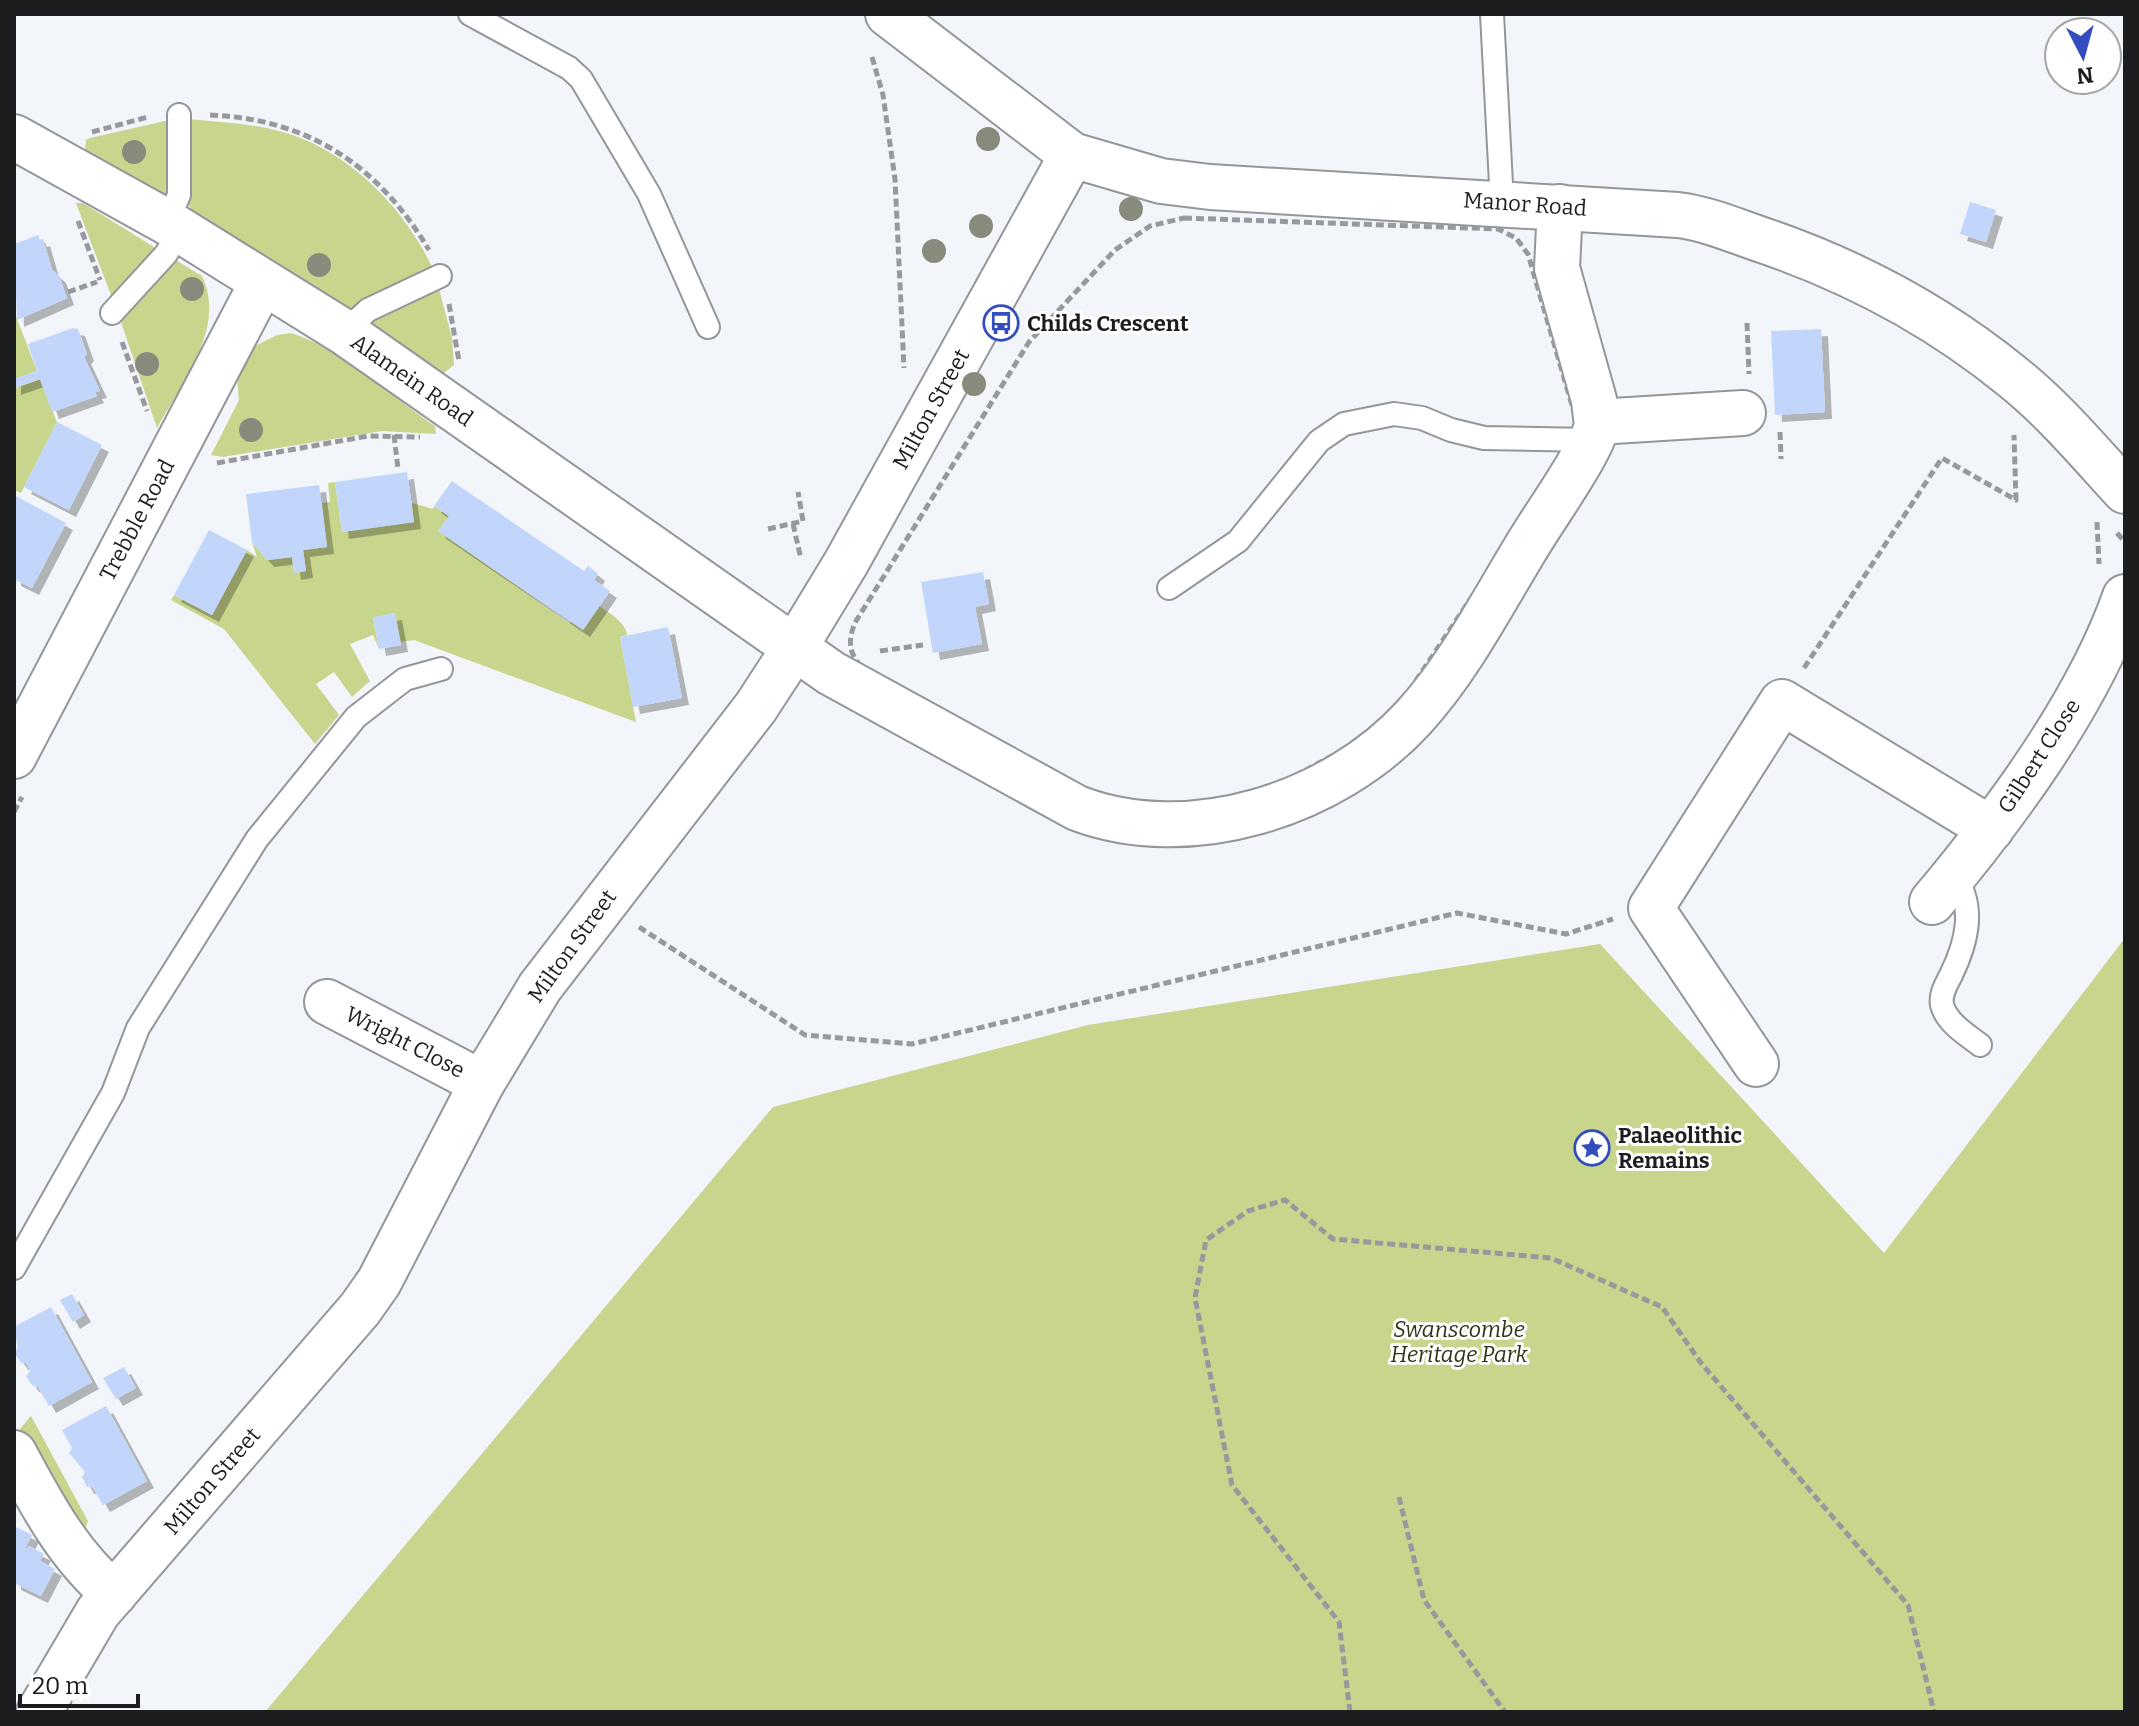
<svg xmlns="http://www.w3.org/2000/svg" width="2139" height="1726" font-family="Bitter,serif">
<defs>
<filter id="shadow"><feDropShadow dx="7" dy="7" stdDeviation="0" flood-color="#0004"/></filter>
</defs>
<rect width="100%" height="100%" fill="#f2f5fa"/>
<!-- green -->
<g fill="#c8d58d">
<path d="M187,119C217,122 249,123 279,131C348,149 405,208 434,271L353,311L342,306L195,214L187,203Z"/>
<polygon points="169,120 172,197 163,197 85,150 86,140 90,138"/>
<polygon points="76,203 83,203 154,247 155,252 114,303"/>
<path d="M174,259L202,276C227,327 181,385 157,428L121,322L122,316Z"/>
<polygon points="438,285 452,338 454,365 441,375 368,323 372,315"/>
<polygon points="14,311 37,371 14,379"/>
<path d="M291,333C336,346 395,399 435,426L436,434L382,431L223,457L211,455L239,400L237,379L251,348L277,335Z"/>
<polygon points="40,379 57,422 21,493 16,491 14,495 14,388"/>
<path d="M335,482L342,532L413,522L412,503L433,509L434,506L449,516L439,531L569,623L599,606C610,613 626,623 627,635L620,637L636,722L414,640L400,642L394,613L373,618L379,649L373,635L350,644L370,681L352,697L334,672L316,684L339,715L315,744L224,629L171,600L174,595L212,615L247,550L257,557L252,542L267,560L292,557L294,572L306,571L303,550L327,546L322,503L330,502L328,483Z"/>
<polygon points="2125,938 2125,1712 265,1712 773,1107 1088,1025 1600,944 1884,1253"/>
<polygon points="31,1416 88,1521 86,1527 80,1528 21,1442 20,1429"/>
</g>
<!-- building -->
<g fill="#c2d6fc" filter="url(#shadow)">
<polygon points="1970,202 1996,210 1986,242 1960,234"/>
<polygon points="38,235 40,240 43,239 52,270 59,276 67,298 17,320 14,244"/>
<polygon points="73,328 78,329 87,354 84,357 100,391 95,392 97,396 52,412 40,379 14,388 14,379 37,371 28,344"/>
<polygon points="1821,329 1825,412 1775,415 1771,331"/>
<polygon points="57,422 102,445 69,510 24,487"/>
<polygon points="407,472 414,522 342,532 335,482"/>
<polygon points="452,481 584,571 588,566 598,574 594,580 610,591 583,630 438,531 449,516 434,506"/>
<polygon points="319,485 327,547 303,550 306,571 294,573 292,557 267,560 252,542 246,494"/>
<polygon points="14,495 66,523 32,588 14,579"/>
<polygon points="209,530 247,550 212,615 174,595"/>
<polygon points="983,572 989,604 975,607 982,644 933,653 921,582"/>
<polygon points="395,613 401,645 379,649 373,617"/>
<polygon points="668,627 682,698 633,707 620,637"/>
<polygon points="72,1294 84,1315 73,1322 60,1300"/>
<polygon points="51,1307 92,1382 49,1406 38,1387 32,1385 26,1376 30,1371 26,1363 21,1363 14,1352 18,1348 14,1327"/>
<polygon points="124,1367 136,1388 116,1399 103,1378"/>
<polygon points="106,1406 147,1481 103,1505 92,1486 87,1487 82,1477 85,1472 69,1453 72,1448 62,1430"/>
<polygon points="14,1526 32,1535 23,1553 29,1546 44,1554 40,1561 55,1569 41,1596 14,1583"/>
</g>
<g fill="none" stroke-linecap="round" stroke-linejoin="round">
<defs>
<g id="lane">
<polyline points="470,14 569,68 581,79 649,194 708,327"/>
<polyline points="1492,14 1502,203"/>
<polyline points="167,222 179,195 179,115"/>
<polyline points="112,313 166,254 180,231"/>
<polyline points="344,332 368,310 440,276"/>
<polyline points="1169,588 1238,541 1319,441 1344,424 1394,414 1422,418 1451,430 1484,438 1591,440"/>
<path d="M1954,875C1976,907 1967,942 1951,975C1946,985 1940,994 1942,1005C1947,1023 1966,1034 1980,1045"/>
<polyline points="14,1268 113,1093 138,1028 257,839 356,717 405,679 441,669"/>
</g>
<g id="street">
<path d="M888,14L1072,155L1161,181L1210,187L1678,215C1710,219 1740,233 1771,243C1859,274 1942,319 2014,378C2055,411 2090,453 2125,491"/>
<path d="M14,137L167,222L344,332L831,673L1077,808C1189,851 1334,805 1414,717C1458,669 1490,607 1524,551C1543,518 1587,459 1597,426L1594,400L1557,268L1560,207"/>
<polyline points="1597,422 1743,413"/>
<polyline points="14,756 262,283"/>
<path d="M1932,902C2005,815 2087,705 2125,597"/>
<polyline points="327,1002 482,1083"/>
<polyline points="1756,1064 1651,908 1782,702 1991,829"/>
<path d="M14,1453C42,1505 68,1555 114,1594"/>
<polyline points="39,1712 98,1612 360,1309 379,1282 482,1083 540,987 756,707 795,647 846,563 1072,155"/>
</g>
</defs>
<!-- lane casing -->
<use href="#lane" stroke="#93969a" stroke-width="26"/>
<!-- street casing -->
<use href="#street" stroke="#93969a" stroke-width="48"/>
<!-- path -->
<g stroke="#979a9d" stroke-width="5" stroke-dasharray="8 4" stroke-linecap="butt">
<polyline points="872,57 883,95 895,179 904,368"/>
<path d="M210,115C309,119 379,166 429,250"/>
<polyline points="92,132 148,117"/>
<path d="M1184,218L1498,229L1516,238L1528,254L1578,426L1511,538L1405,697L1369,732L1345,749L1276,786L1227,800L1185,805L1115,802L1024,760L866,670C848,657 847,639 856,621L1029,342L1115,250L1150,226Z"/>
<polyline points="78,221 100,280"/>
<polyline points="68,292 97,282"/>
<polyline points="449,304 459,361"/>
<polyline points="1747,323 1749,374"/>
<polyline points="122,342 147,411"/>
<polyline points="1780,432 1781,459"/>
<polyline points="394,435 398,469"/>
<polyline points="217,463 368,436 420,437"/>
<polyline points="2097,522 2099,564"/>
<polyline points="793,524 801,559"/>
<polyline points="768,529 803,521 798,492"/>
<polyline points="2117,533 2125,542"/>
<polyline points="880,651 923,645"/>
<polyline points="1804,668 1942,458 2016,500 2014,435"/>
<polyline points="14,812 22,797"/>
<polyline points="639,927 805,1035 912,1044 1457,913 1566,934 1613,919"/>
<polyline points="1399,1497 1424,1600 1505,1712"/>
<polyline points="1350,1712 1339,1622 1232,1485 1195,1298 1206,1240 1248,1211 1285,1200 1333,1239 1551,1258 1662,1307 1701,1363 1908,1605 1934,1712"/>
</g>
<!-- lane -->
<use href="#lane" stroke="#fff" stroke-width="22"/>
<!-- street -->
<use href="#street" stroke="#fff" stroke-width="44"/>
</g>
<!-- trees -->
<g fill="#878b7c">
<circle cx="988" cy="139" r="12"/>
<circle cx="134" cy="152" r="12"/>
<circle cx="1131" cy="209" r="12"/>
<circle cx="981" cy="226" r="12"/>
<circle cx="934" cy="251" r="12"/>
<circle cx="319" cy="265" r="12"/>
<circle cx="192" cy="289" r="12"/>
<circle cx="147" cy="364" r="12"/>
<circle cx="974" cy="384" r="12"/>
<circle cx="251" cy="430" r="12"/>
</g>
<!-- icons -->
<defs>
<symbol id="bus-ring" viewBox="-11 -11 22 22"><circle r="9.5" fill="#fff" stroke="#334dbe" stroke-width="1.5"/><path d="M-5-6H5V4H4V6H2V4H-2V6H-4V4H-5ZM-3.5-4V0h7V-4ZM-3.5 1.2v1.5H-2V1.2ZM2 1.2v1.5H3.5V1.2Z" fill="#334dbe"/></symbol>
<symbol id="sight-ring" viewBox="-11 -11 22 22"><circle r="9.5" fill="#fff" stroke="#334dbe" stroke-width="1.5"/><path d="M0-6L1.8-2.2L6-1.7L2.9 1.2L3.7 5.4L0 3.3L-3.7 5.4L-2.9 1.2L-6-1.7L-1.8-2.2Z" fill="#334dbe"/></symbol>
</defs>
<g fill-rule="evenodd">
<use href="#bus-ring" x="981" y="303" width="40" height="40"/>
<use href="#sight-ring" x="1572" y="1128" width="40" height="40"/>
</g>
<g text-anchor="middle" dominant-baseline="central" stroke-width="6" stroke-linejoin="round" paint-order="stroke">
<!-- street labels -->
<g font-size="22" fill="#1c1d1f" stroke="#fff">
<text transform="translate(1525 204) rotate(4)">Manor Road</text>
<text transform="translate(412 380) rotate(35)">Alamein Road</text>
<text transform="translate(931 409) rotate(-61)">Milton Street</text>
<text transform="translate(137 520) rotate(-62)">Trebble Road</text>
<text transform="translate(2039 756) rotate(-57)">Gilbert Close</text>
<text transform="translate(572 946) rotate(-54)">Milton Street</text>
<text transform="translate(405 1042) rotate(27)">Wright Close</text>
<text transform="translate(212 1481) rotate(-49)">Milton Street</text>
</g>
<!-- poi labels -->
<g font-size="22" font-weight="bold" fill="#1c1d1f" stroke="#fff" text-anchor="start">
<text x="1027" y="323">Childs Crescent</text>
<text x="1618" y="1135">Palaeolithic<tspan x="1618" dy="25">Remains</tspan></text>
</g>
<!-- park labels -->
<g font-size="22" font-style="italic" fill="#2f3414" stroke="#fff">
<text x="1459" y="1329">Swanscombe<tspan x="1459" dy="25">Heritage Park</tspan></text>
</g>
</g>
<!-- border -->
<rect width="2139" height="1726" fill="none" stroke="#1c1d1f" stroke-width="32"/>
<!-- north arrow -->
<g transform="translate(2083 56) rotate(174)"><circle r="38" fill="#ffffff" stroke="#a4a5a5" stroke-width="2"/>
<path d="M0-6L14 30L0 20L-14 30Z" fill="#334dbe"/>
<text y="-12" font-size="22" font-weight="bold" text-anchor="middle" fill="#1c1d1f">N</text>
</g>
<!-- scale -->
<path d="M20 1694v12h118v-12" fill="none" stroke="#1c1d1f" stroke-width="4"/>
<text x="32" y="1694" font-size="24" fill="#1c1d1f" stroke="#ffffff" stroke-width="6" paint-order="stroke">20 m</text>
</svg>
